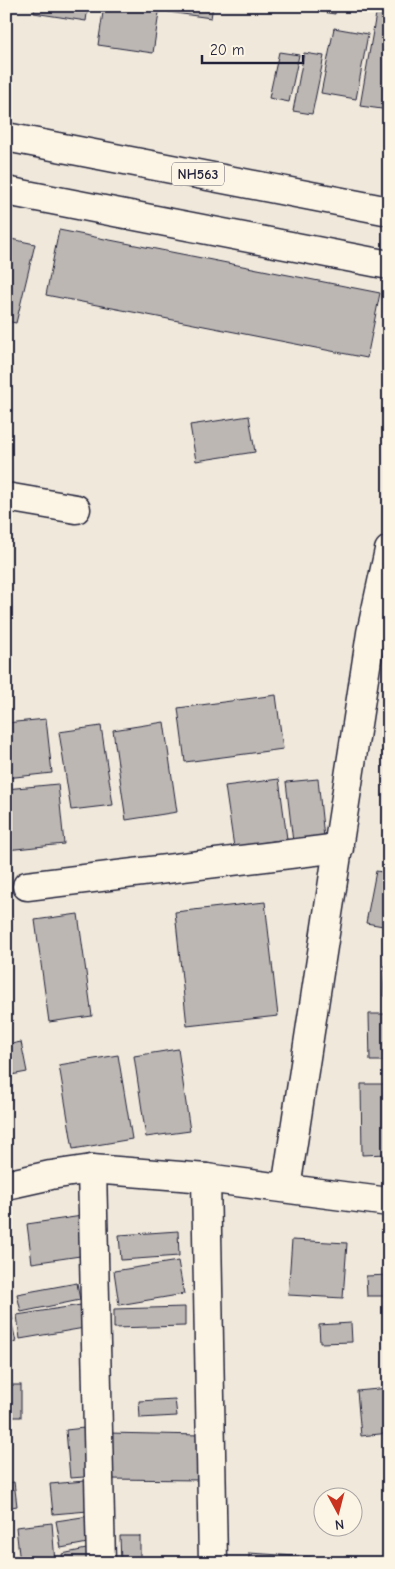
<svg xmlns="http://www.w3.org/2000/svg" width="395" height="1569" font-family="'Comic Neue',sans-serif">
<rect width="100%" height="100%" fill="#efe8db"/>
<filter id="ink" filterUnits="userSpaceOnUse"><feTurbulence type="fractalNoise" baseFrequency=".02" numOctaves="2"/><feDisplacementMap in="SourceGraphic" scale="10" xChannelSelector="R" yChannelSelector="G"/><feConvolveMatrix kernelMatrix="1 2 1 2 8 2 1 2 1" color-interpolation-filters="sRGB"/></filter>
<g filter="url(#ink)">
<!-- building -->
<g fill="#bcb7b3" stroke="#22223b">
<polygon points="35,6 88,6 86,21 34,13"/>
<polygon points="104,6 160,6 153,53 98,45"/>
<polygon points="169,6 213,6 211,18 168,12"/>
<polygon points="285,6 336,6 335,14"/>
<polygon points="376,14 389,16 389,110 360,106"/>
<polygon points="334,28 368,34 356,99 321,93"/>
<polygon points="279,52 299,55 289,102 269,98"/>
<polygon points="304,53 324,56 312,114 293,111"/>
<polygon points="59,230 380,293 367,358 46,295"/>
<polygon points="6,238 35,244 16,323 6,321"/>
<polygon points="249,416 255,452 196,461 190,425"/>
<polygon points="389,691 389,727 383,726"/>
<polygon points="276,695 283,749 185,762 178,708"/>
<polygon points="46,719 52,773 6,778 6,723"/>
<polygon points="164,722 177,812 126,820 113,730"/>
<polygon points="101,726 113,805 71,810 59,732"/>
<polygon points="279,779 287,839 234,847 225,786"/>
<polygon points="318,779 324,838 293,842 286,782"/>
<polygon points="58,784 64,844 6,850 6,789"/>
<polygon points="376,871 389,873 389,927 366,923"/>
<polygon points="265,902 278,1016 187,1026 175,912"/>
<polygon points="78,914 92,1016 49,1022 35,920"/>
<polygon points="386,938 389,938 389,996 383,996"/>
<polygon points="369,1014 389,1014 389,1061 370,1061"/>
<polygon points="21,1042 27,1072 6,1076 6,1045"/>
<polygon points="178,1049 190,1131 146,1137 134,1056"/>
<polygon points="118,1055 132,1139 73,1149 59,1065"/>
<polygon points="361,1084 389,1084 389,1154 362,1155"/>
<polygon points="82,1216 87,1255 32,1263 27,1224"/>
<polygon points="178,1231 179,1256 121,1260 119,1235"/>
<polygon points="292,1240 347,1243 343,1298 288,1295"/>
<polygon points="178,1261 184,1294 119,1305 114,1271"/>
<polygon points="389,1275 389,1296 367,1296 366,1276"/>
<polygon points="77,1283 80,1300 21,1312 17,1294"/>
<polygon points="6,1290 13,1320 6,1322"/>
<polygon points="87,1304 90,1327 20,1339 17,1315"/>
<polygon points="185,1307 185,1326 114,1328 114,1309"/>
<polygon points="351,1323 352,1342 320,1343 319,1325"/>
<polygon points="12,1324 16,1342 6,1344 6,1325"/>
<rect x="6" y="1385" width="15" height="32"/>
<polygon points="389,1388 389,1433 361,1436 357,1391"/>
<polygon points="175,1399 177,1416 140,1418 139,1401"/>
<polygon points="93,1427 98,1476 70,1478 66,1430"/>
<polygon points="108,1433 201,1435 201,1480 107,1479"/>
<polygon points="85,1481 88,1511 53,1514 50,1484"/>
<polygon points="14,1482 17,1506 6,1508 6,1483"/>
<polygon points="89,1516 93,1542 61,1548 56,1521"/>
<polygon points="52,1523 55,1563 20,1563 16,1527"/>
<polygon points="120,1536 140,1536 140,1563 121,1563"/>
<polygon points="91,1548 94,1563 63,1563 62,1554"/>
<polygon points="249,1553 311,1557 311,1563 249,1563"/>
<polygon points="344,1556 389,1562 389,1563 343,1563"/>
</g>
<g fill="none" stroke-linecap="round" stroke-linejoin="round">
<defs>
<g id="minor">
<polyline points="6,497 76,509"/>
<polyline points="27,886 339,848"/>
<polyline points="92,1169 101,1563"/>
<polyline points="6,1185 51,1175 92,1169 206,1178"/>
<polyline points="286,1188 371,633 389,550"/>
<polyline points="213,1563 206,1178 389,1202"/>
</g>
<g id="trunk">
<polyline points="6,137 389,211"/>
<polyline points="6,191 389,265"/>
</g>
</defs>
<!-- minor casing -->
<use href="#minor" stroke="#22223b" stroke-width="31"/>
<!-- trunk casing -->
<use href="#trunk" stroke="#22223b" stroke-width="31"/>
<!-- minor -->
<use href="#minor" stroke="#fcf5e5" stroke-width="28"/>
<!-- trunk -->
<use href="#trunk" stroke="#fcf5e5" stroke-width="28"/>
</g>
</g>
<g text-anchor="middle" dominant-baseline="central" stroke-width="4" stroke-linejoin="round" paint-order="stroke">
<!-- shield labels -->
<rect fill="#fcf5e5" stroke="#63616e" stroke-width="1" x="172" y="162.5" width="52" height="23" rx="4"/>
<g font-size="14" font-weight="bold" fill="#22223b">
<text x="198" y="174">NH563</text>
</g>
</g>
<!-- margin -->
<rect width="395" height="1569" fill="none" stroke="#fcf5e5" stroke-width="25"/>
<rect x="12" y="12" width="370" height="1544" fill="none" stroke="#22223b" stroke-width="2" filter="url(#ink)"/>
<!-- north arrow -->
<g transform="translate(338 1512) rotate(173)"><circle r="24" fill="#fcf5e5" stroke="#a5a1a1"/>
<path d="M0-4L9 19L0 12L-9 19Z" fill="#c8321e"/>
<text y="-8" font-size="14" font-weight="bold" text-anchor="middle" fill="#22223b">N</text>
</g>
<!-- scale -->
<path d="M202 55v8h101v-8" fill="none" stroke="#22223b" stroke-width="2.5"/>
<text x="210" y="55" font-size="15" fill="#22223b" stroke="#fcf5e5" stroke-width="4" paint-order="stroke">20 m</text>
</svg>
